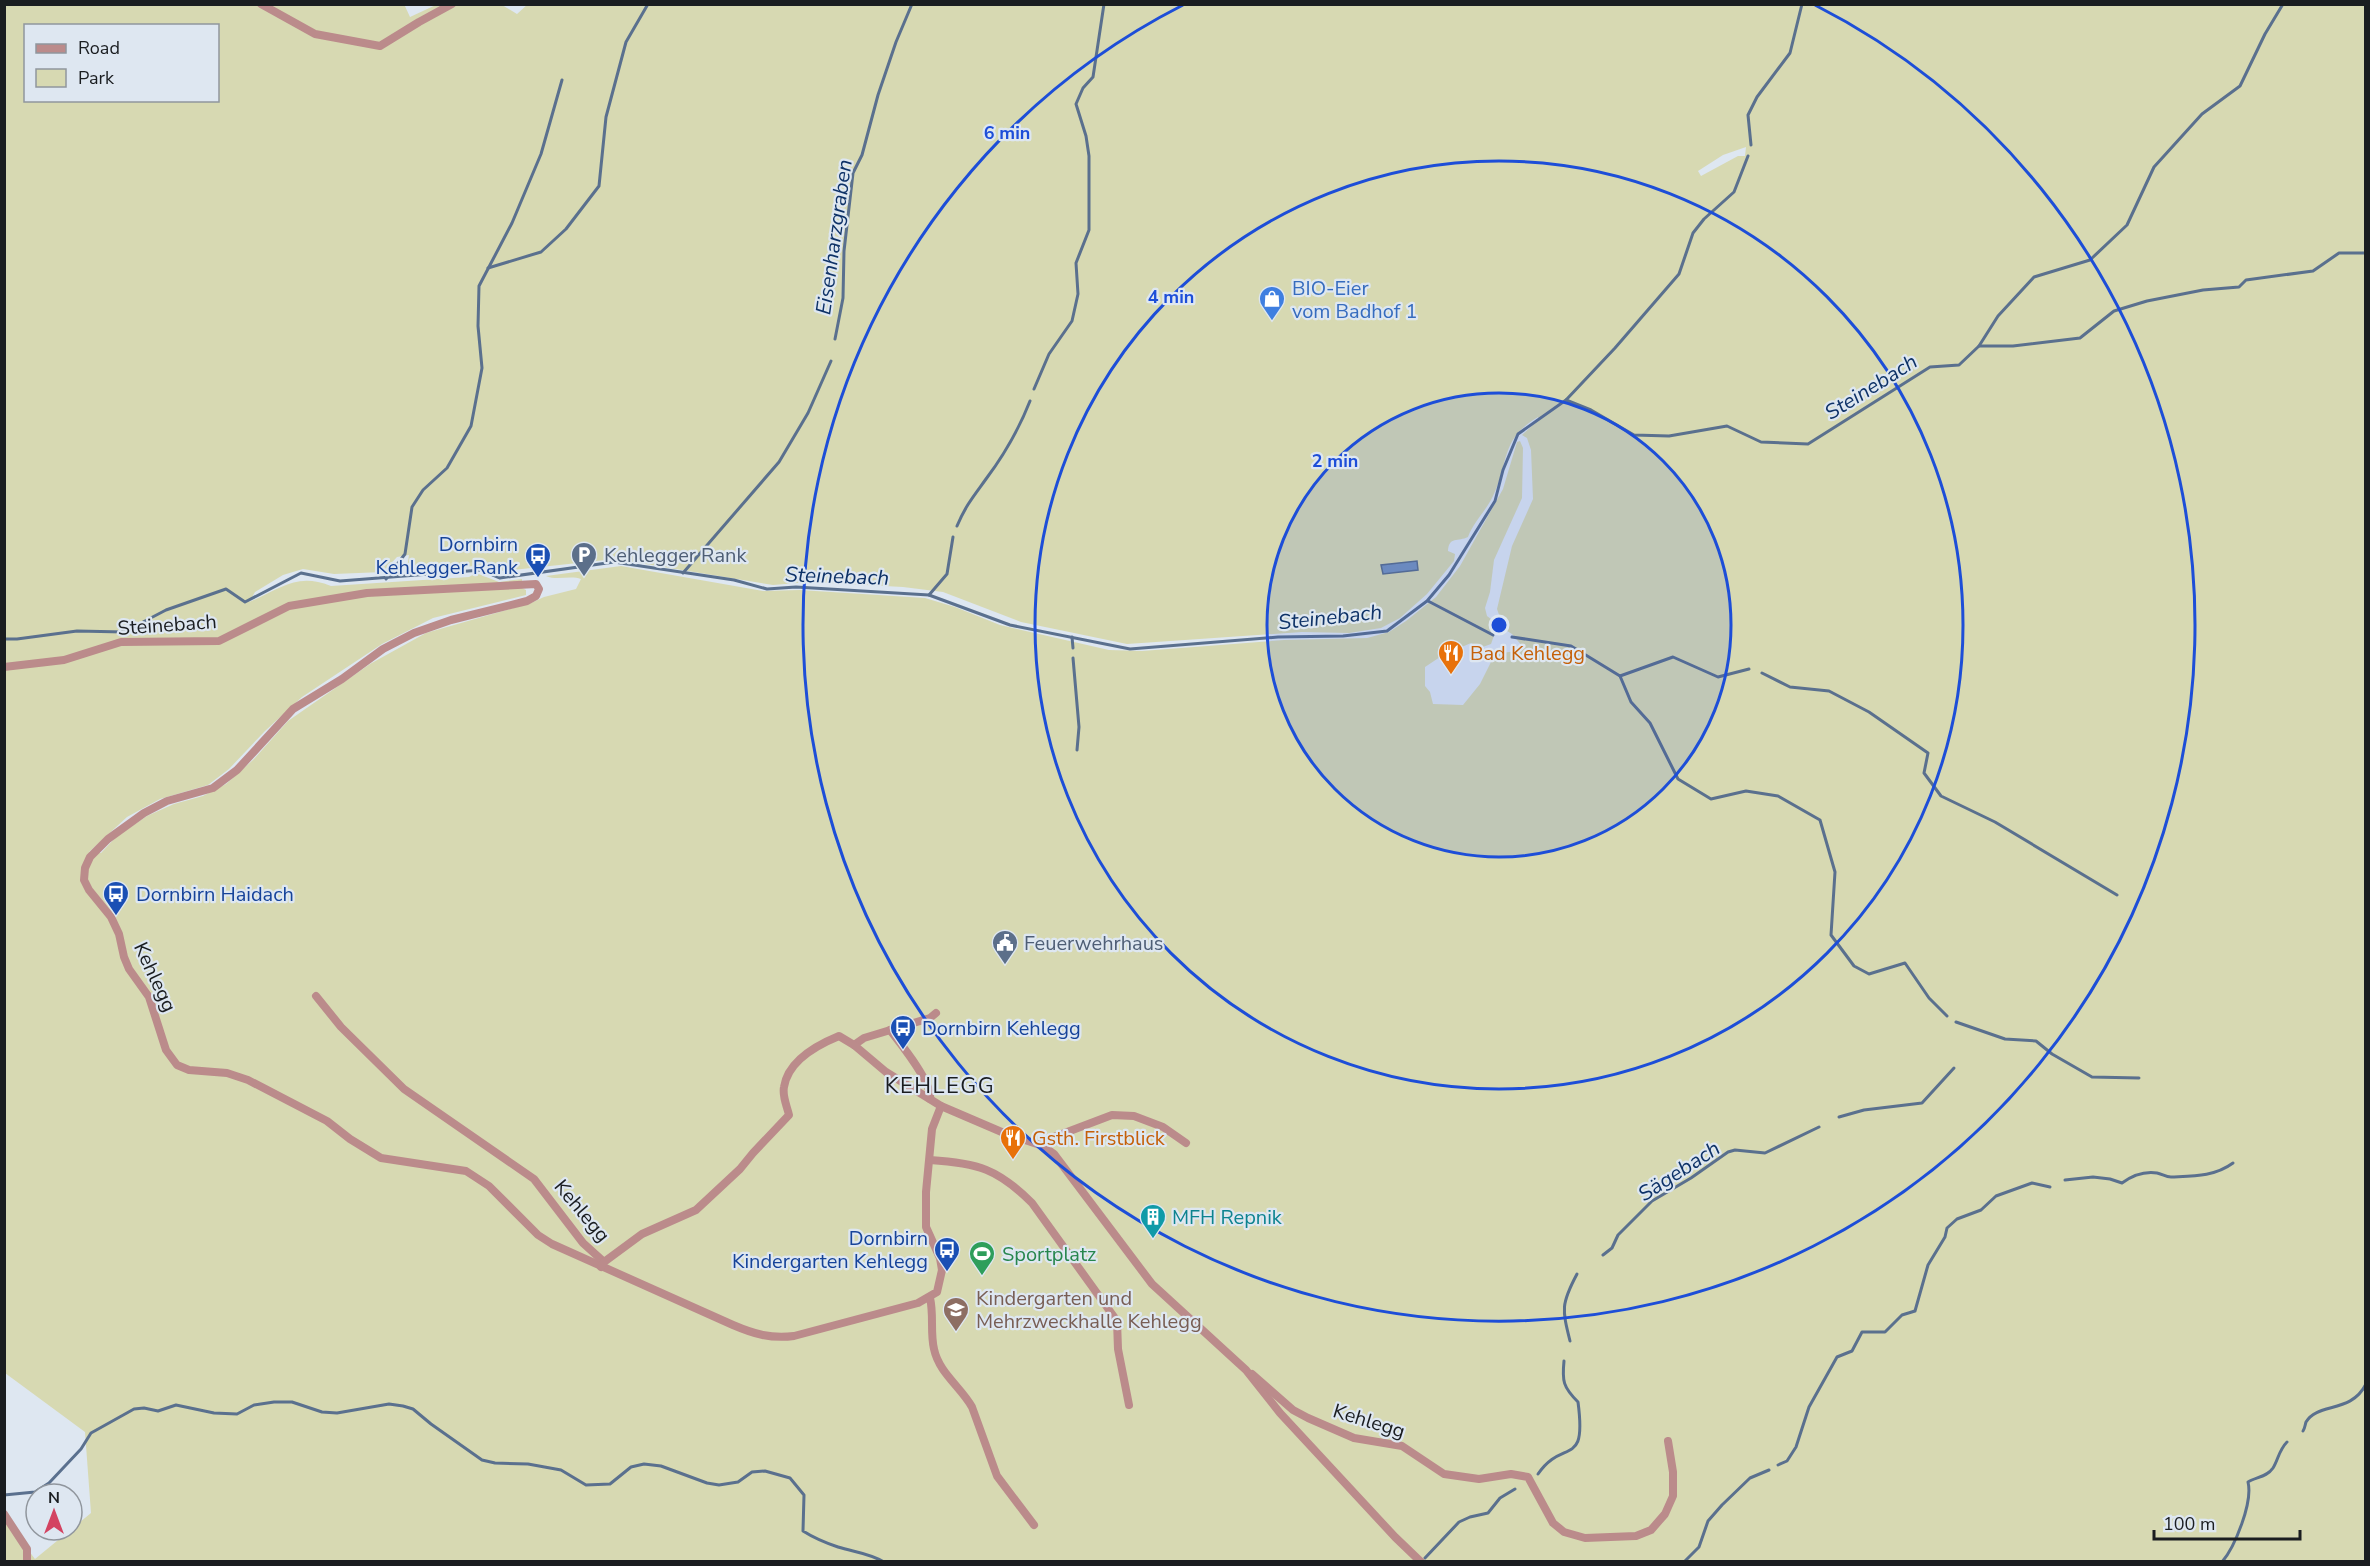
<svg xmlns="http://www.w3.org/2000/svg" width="2370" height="1566" font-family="'Nunito Sans',sans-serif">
<rect width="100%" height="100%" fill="#dee7f1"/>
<!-- green -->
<path fill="#d7d9b2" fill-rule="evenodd" d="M404,4L410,17L438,4L502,5L517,14L528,4L2365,5V1561L5,1562L4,1518L35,1559L91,1513L85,1432L5,1373V5ZM26,26H218V100H26ZM1746,147L1745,156H1738L1701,176L1698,171L1723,155ZM1538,417V420L1522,435L1527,438L1531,450L1533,499L1512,546L1497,609L1504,629L1512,634L1523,647L1516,651L1495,654L1480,684L1463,705L1433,704L1430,692L1425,686V667L1443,655L1471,643L1480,648L1491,644L1496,630L1491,619L1487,616L1485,608L1490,592L1494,560L1522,498L1523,448L1520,441L1517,442L1503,489L1460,566L1436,597L1406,621L1389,632L1367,638L1284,640L1142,651L1109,650L1000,625L955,607L925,598L800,590L763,591L621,566L546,576C557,581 570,575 581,579L576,589L544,597L531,603L426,633L370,664L288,721L253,760L226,784L203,796L174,804L147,816L116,837L101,853L89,852L127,817L160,799L208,785L229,769L265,731L302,697L382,644L433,618L526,595V590L522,588V579L499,582L476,573L469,577L331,586C296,572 281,589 249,602L255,592L283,575L303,569L334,574L383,572L397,557L409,555L407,568L484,566L503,571L615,559L773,585L810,582L903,587L943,592L1021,622L1127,644L1302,632L1349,633L1381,628L1400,618L1427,594L1454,561L1455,554L1448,551C1449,536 1458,542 1468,537C1474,521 1486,511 1493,496C1509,463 1500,439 1538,417Z"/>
<!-- water -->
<polygon fill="#7693bd" stroke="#5a708e" stroke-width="1.5" points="1417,561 1418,570 1383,574 1381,565"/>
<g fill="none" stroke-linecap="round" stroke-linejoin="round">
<!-- stream -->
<g stroke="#5a708e" stroke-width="3">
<polyline points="1751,145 1748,115 1757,97 1790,53 1802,4"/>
<polyline points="488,268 541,252 566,229 599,186 606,117 626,42 648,4"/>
<polyline points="835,339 843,298 844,251 853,173 862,155 878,95 896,42 912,4"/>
<polyline points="1979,346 2013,346 2080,338 2114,311 2147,301 2203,290 2239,287 2246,280 2313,271 2339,253 2366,253"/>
<polyline points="1034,389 1049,354 1072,321 1078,294 1076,263 1089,230 1089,156 1086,136 1076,104 1083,88 1093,77 1104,4"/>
<polyline points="1566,400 1591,410 1634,435 1669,436 1727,426 1761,442 1808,444 1930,367 1959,365 1979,346 1998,316 2034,277 2090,260 2127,225 2154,167 2202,114 2240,86 2265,34 2283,4"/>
<path d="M957,526C966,505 973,497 986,479C1004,455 1019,429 1030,401"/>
<polyline points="683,573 779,462 808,413 831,361"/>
<polyline points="386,579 405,554 412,507 423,490 447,468 471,426 482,368 478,326 479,286 512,223 541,154 562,80"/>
<polyline points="929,595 947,574 953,537"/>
<polyline points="1428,601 1493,635"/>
<polyline points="1072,637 1073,648"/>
<polyline points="1512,637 1571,646 1620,676 1673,657 1718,677 1749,669"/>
<polyline points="4,639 17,639 77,631 124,632 166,610 226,589 245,602 301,573 340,581 481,570 500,578 614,562 734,580 767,589 796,587 929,595 1010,625 1130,649 1278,637 1343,636 1387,631 1427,601 1449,575 1495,501 1503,470 1518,434 1566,400 1615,348 1679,274 1693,233 1704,219 1734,192 1748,156"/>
<polyline points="1073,658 1079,727 1077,750"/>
<polyline points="1762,673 1790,687 1829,691 1869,712 1928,753 1924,773 1941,796 1995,822 2117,895"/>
<polyline points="1620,676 1631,702 1650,723 1678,779 1711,799 1746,791 1778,796 1820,820 1835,872 1831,935 1854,966 1869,974 1905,963 1929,998 1947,1016"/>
<polyline points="1956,1022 2005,1039 2036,1041 2052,1054 2092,1077 2139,1078"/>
<polyline points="1839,1117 1864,1110 1922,1103 1954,1068"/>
<path d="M2065,1180L2093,1177L2110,1179L2122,1183C2133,1175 2144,1171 2157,1173C2162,1174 2166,1177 2171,1177C2192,1176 2214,1177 2233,1163"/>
<polyline points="1603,1255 1612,1248 1618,1235 1652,1201 1691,1178 1728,1152 1735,1150 1765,1153 1819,1127"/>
<path d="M1570,1341C1562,1309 1561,1304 1577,1274"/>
<path d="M2303,1431C2305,1428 2305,1425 2306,1422C2318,1402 2351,1414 2366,1384"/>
<polyline points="1778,1465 1787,1461 1796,1447 1809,1407 1837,1357 1852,1351 1862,1332 1885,1332 1902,1315 1915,1311 1928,1265 1945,1237 1947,1228 1957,1219 1981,1210 1996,1196 2032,1183 2050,1187"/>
<path d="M1538,1474C1563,1437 1587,1470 1578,1402C1563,1387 1562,1381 1564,1361"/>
<path d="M4,1495L35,1492L49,1483L81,1449L91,1433L134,1409L144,1408L158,1411L176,1405L214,1413L237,1414L254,1405L274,1402H292L322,1412L337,1413L389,1404L403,1406L413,1409L431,1424L482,1460L495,1463L528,1464L561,1470L586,1485L610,1484L631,1467L644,1464L661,1466L707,1483L719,1485L738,1482L752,1472L765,1471L790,1478L804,1495L803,1531C814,1538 826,1543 838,1547C854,1552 869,1553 884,1562"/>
<polyline points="1425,1558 1459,1522 1470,1517 1488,1513 1500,1498 1515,1489"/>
<polyline points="1684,1562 1699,1547 1708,1521 1722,1505 1750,1478 1769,1470"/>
<path d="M2222,1562C2235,1547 2253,1502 2248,1482C2256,1477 2267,1477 2273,1468C2278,1460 2279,1450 2287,1442"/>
</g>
<!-- street -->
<g stroke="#bb8b8b" stroke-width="8">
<polyline points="261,4 315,34 380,46 419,22 452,4"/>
<path d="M4,667L64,660L121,642L219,641L289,606L367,593L536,584L539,589L536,596L527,601L451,620L414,633L383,649L342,679L293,709L237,770L213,788L167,801L144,813L108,839L90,857L85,868L84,880L89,890L111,917L119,934L124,957L129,969L149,997L166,1050L177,1065L189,1070L227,1073L248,1080L327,1121L350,1139L381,1158L466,1171L489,1186L538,1235L552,1244L733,1325C754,1334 771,1339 794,1336L918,1303L937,1292L942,1270L940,1258L926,1227V1192L932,1129L941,1106"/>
<polyline points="316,996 341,1027 404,1089 534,1179 583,1243 604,1262"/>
<path d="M890,1030C900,1043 933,1083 930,1099"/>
<polyline points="854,1045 864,1038 930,1018 936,1013"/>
<polyline points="1043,1146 1054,1137 1112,1115 1134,1116 1163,1127 1186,1143"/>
<path d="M930,1160C978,1163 998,1169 1032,1203L1117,1321L1118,1349L1129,1405"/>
<path d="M601,1267L604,1262L642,1234L696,1210L740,1169L753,1153L789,1115C787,1106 782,1096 784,1087C788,1061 817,1045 839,1036L854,1045L886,1072L941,1106L1004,1133L1043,1146L1054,1154L1152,1284L1246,1370L1280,1413L1395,1537L1421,1562"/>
<path d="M930,1298C934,1315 930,1332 934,1349C939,1373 961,1387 972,1407L997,1476L1034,1525"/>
<polyline points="1252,1374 1293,1410 1308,1418 1354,1438 1402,1446 1444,1474 1479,1479 1511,1474 1528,1477 1553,1523 1564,1532 1585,1538 1636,1536 1651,1530 1665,1514 1673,1496 1673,1472 1668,1441"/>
<polyline points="4,1514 27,1549 27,1562"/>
</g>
</g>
<!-- distance rings -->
<circle cx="1499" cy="625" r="232" fill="#1d4ed8" fill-opacity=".12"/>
<g fill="none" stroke="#1d4ed8" stroke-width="3">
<circle cx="1499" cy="625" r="232"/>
<circle cx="1499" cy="625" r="464"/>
<path d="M1815 5A696 696 0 1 1 1183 5"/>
</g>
<!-- icons -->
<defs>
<symbol id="shop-pin" viewBox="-11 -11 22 30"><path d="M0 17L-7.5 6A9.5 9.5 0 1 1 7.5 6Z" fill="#3f7fe0" stroke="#dee7f1"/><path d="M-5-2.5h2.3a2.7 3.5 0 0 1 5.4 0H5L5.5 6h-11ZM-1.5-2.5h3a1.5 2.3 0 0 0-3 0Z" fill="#fff"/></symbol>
<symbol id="parking-pin" viewBox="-11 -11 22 30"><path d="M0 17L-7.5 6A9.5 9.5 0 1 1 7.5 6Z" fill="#5c6f8a" stroke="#dee7f1"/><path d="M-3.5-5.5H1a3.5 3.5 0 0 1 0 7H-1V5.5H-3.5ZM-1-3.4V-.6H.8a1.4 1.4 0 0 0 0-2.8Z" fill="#fff"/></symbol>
<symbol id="bus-pin" viewBox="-11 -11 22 30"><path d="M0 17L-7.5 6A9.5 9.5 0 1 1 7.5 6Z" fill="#1a4fb4" stroke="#dee7f1"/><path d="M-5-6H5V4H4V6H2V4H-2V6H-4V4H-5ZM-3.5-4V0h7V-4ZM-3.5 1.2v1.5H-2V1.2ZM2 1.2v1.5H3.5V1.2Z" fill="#fff"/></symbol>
<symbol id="restaurant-pin" viewBox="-11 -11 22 30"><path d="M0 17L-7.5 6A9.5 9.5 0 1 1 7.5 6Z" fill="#e8710a" stroke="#dee7f1"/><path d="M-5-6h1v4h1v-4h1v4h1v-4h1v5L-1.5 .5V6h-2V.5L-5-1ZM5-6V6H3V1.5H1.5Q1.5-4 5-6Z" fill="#fff"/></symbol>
<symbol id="civic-pin" viewBox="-11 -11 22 30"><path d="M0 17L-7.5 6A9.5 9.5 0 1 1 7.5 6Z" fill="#5c6f8a" stroke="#dee7f1"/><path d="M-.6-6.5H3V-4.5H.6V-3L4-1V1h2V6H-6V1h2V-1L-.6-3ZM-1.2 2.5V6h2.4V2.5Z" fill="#fff"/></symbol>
<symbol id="building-pin" viewBox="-11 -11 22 30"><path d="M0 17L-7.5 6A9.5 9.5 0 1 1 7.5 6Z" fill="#0f9aa8" stroke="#dee7f1"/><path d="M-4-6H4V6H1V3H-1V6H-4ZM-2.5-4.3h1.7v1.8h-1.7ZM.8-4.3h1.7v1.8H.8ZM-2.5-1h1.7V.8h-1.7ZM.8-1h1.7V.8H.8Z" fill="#fff"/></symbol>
<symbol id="stadium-pin" viewBox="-11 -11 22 30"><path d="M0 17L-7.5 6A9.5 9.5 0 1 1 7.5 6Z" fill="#2e9e5b" stroke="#dee7f1"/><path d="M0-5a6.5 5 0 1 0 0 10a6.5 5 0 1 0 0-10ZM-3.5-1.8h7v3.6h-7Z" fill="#fff"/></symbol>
<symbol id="school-pin" viewBox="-11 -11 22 30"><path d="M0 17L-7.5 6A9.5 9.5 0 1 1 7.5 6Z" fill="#8d6e63" stroke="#dee7f1"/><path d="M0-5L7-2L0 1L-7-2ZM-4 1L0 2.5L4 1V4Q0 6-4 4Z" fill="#fff"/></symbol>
</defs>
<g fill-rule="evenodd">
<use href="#shop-pin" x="1257" y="284" width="30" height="40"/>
<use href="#parking-pin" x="569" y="540" width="30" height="40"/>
<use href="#bus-pin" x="523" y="541" width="30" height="40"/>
<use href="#restaurant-pin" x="1436" y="638" width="30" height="40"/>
<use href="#bus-pin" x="101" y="879" width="30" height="40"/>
<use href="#civic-pin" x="990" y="928" width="30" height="40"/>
<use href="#bus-pin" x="888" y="1013" width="30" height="40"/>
<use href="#restaurant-pin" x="998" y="1123" width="30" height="40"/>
<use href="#building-pin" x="1138" y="1202" width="30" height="40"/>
<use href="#bus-pin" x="932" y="1235" width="30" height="40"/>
<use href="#stadium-pin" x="967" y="1239" width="30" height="40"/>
<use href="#school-pin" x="941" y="1295" width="30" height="40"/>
</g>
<g text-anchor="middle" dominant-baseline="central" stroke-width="4.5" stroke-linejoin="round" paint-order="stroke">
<!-- shop labels -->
<g font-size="20" fill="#366cbe" stroke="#dee7f1" text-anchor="start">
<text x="1292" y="288">BIO-Eier<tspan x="1292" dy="23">vom Badhof 1</tspan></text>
</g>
<!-- transit labels -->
<g font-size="20" fill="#164399" stroke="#dee7f1" text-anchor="end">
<text x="518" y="544">Dornbirn<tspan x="518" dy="23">Kehlegger Rank</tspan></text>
<text x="136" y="894" text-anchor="start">Dornbirn Haidach</text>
<text x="922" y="1028" text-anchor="start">Dornbirn Kehlegg</text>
<text x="928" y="1238">Dornbirn<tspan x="928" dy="23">Kindergarten Kehlegg</tspan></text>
</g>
<!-- service labels -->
<g font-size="20" fill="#4e5e75" stroke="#dee7f1" text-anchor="start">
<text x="604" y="555">Kehlegger Rank</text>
<text x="1024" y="943">Feuerwehrhaus</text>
</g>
<!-- street labels -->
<g font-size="20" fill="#1a1d20" stroke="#dee7f1">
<text transform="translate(167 625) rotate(-4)">Steinebach</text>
<text transform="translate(155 977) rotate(65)">Kehlegg</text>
<text transform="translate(582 1211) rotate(50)">Kehlegg</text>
<text transform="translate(1369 1421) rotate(17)">Kehlegg</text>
</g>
<!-- food labels -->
<g font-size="20" fill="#c56008" stroke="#dee7f1" text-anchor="start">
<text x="1470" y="653">Bad Kehlegg</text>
<text x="1032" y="1138">Gsth. Firstblick</text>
</g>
<!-- culture labels -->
<g font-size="20" fill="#0d838f" stroke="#dee7f1" text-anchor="start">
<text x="1172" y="1217">MFH Repnik</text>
</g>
<!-- leisure labels -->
<g font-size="20" fill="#27864d" stroke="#dee7f1" text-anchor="start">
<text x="1002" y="1254">Sportplatz</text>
</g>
<!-- education labels -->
<g font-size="20" fill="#785e54" stroke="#dee7f1" text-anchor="start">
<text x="976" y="1298">Kindergarten und<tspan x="976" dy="23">Mehrzweckhalle Kehlegg</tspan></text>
</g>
<!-- water labels -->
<g font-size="21" font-style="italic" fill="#0e3267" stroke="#dee7f1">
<text transform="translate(834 237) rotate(-82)">Eisenharzgraben</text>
<text transform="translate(1871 387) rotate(-32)">Steinebach</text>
<text transform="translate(837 576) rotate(2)">Steinebach</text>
<text transform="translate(1330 617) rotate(-6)">Steinebach</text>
<text transform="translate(1679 1171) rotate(-33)">Sägebach</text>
</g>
<!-- quarter labels -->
<g font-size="22" letter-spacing="1.5" fill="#1a1d20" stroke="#dee7f1">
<text x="940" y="1086">KEHLEGG</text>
</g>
</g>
<circle cx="1499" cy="625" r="9" fill="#1d4ed8" stroke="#dee7f1" stroke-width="3"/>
<g font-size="18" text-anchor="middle" font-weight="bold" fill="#1d4ed8" stroke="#dee7f1" stroke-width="4.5" stroke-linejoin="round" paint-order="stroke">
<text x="1007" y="139">6 min</text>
<text x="1171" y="303">4 min</text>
<text x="1335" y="467">2 min</text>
</g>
<!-- border -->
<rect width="2370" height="1566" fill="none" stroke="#1a1d20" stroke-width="12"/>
<!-- legend -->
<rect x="24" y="24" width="195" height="78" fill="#dee7f1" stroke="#90969d" stroke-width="1.5"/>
<rect x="36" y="44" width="30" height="9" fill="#bb8b8b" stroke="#90969d" stroke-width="1.5"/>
<text x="78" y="54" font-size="18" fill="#1a1d20">Road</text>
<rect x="36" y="69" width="30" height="18" fill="#d7d9b2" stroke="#90969d" stroke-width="1.5"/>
<text x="78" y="84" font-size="18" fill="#1a1d20">Park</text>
<!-- north arrow -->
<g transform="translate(54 1512)"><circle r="28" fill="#dee7f1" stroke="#90969d" stroke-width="1.5"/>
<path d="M0-4.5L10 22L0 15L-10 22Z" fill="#d34361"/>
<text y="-9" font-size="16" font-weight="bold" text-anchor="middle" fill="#1a1d20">N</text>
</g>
<!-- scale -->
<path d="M2154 1530v9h146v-9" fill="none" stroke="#1a1d20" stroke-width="3"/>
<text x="2163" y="1530" font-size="18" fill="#1a1d20" stroke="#dee7f1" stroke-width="4.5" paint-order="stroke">100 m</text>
</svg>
